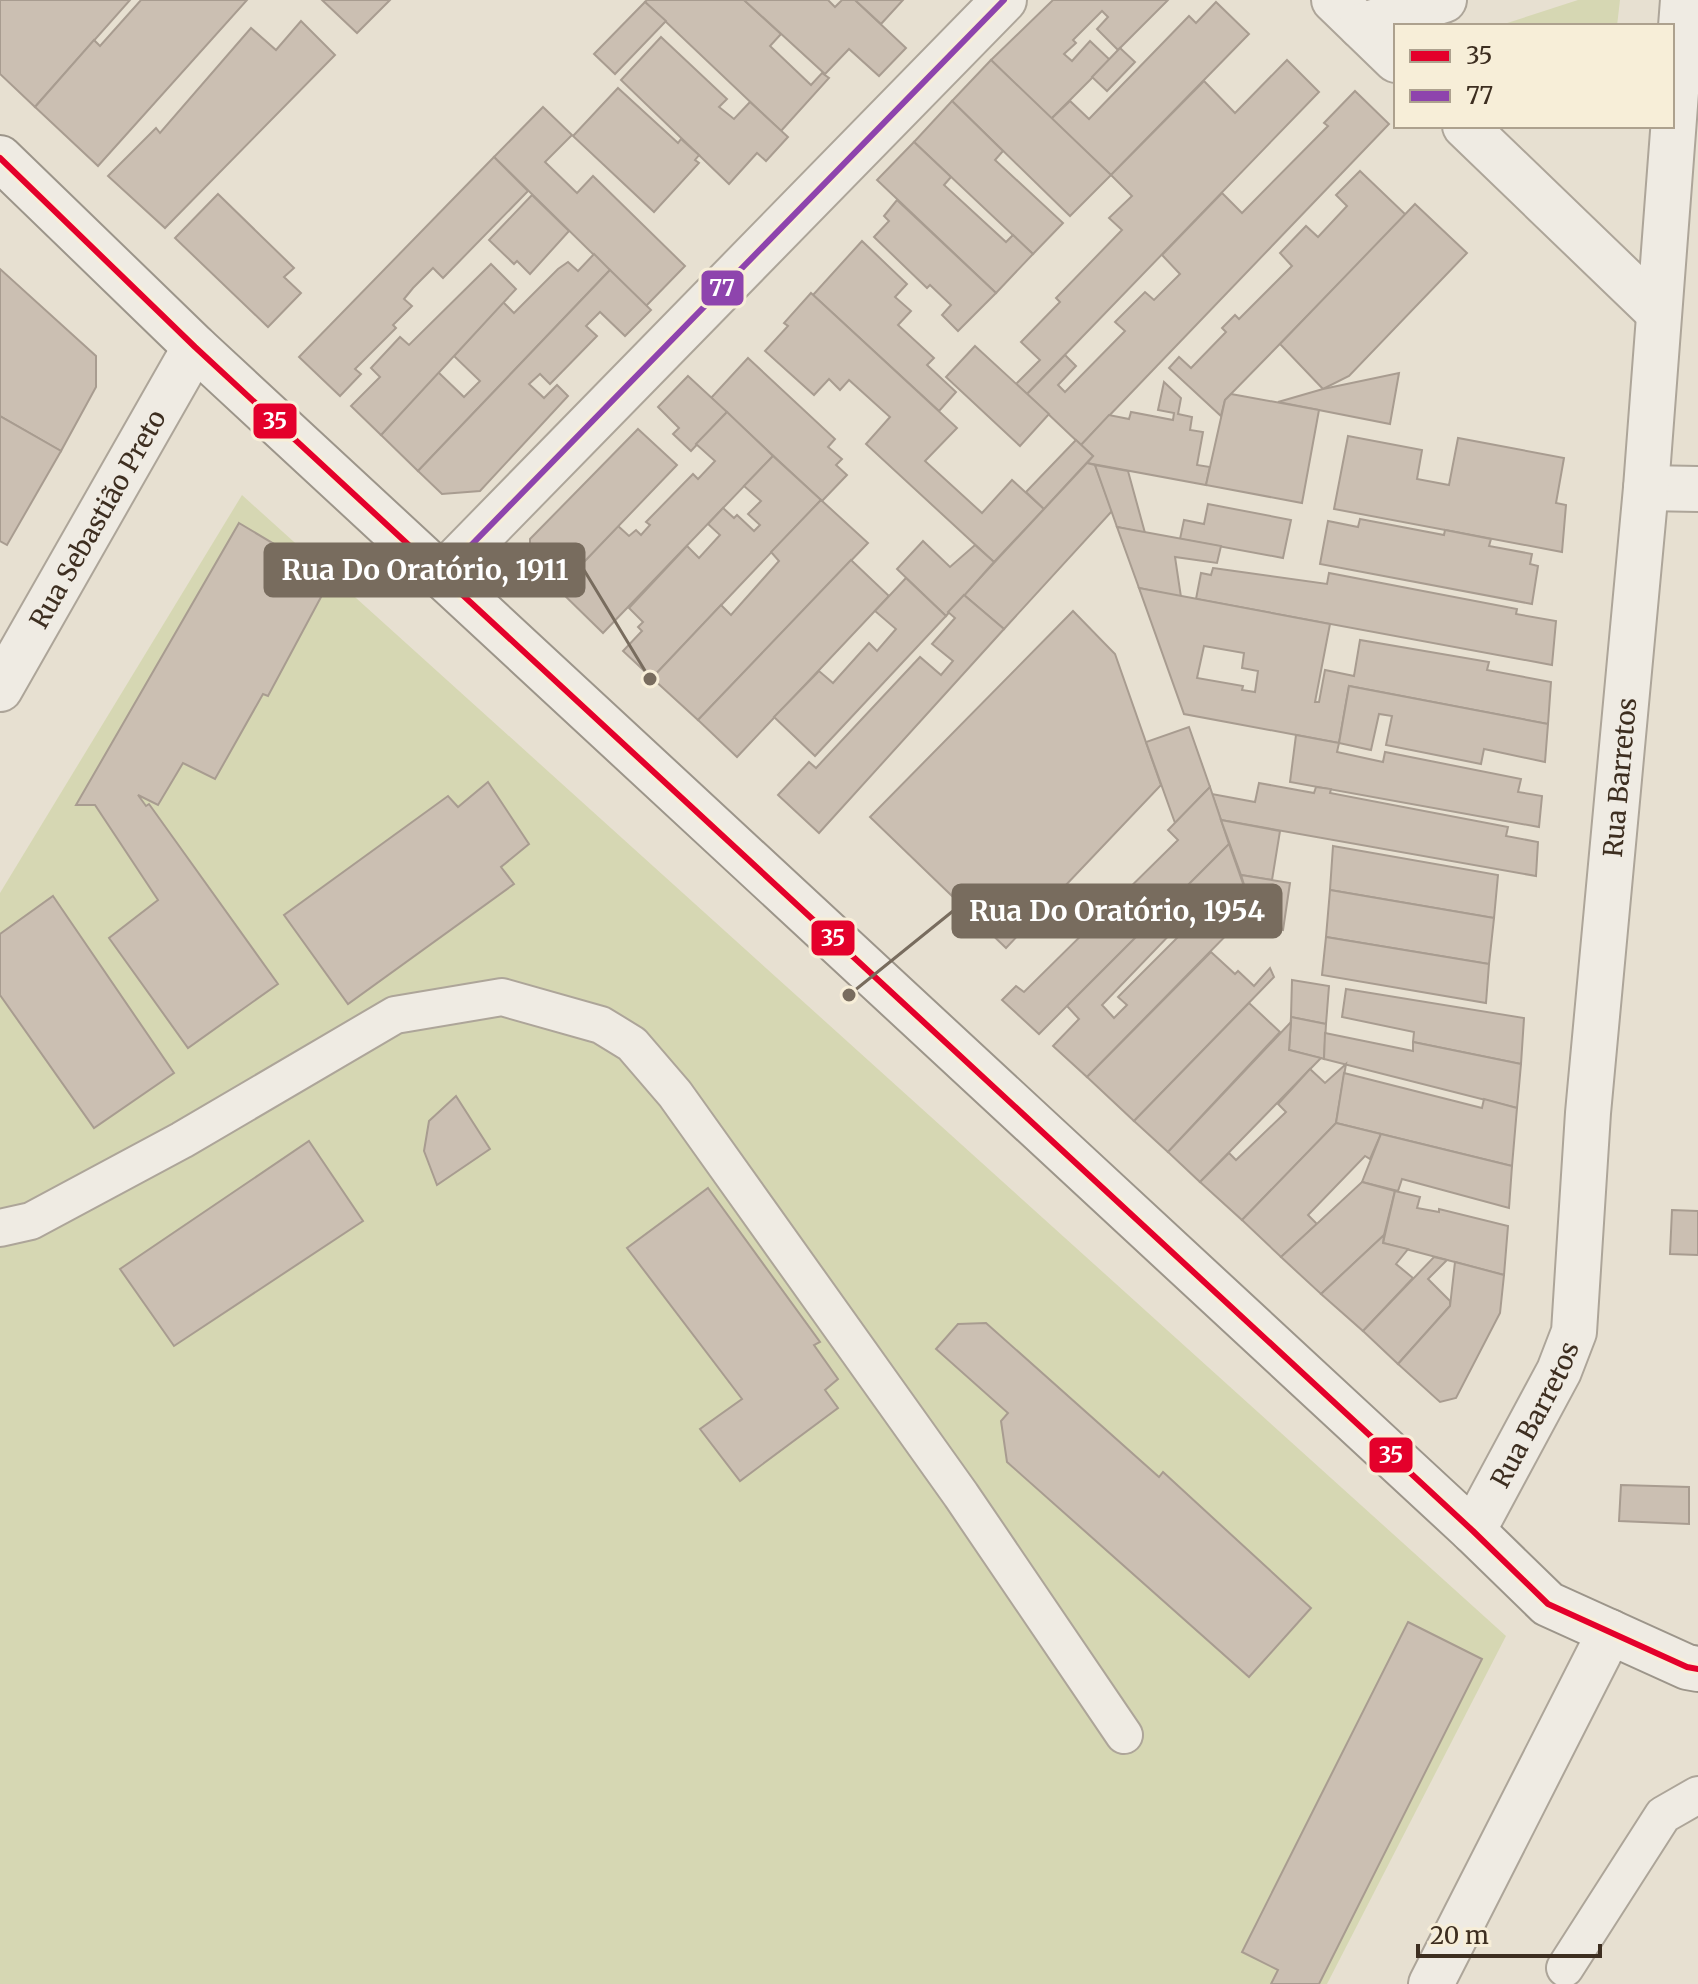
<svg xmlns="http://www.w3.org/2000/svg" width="1698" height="1984" font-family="Merriweather,serif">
<rect width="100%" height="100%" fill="#e7e0d1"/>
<!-- green -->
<g fill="#d6d7b3">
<polygon points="1578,0 1620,0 1617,26 1498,26"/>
<polygon points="242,495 1506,1636 1327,1984 0,1984 0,893"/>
</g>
<!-- building -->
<g fill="#cbbfb2" stroke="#a89c90" stroke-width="2" fill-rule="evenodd">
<polygon points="0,0 130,0 35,107 0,74"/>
<polygon points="141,0 247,0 98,166 35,107 94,40 100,46"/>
<polygon points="322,0 390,0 357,33"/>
<polygon points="647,0 744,0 781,34 770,46 811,85 822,73 829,78 781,131 645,2"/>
<polygon points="744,0 828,0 835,7 842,0 855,0 906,48 879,76 849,49 825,74"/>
<polygon points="855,0 903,0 881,24"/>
<polygon points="1053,0 1168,0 1118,50 1097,29 1108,17 1102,11 1073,40 1076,43 1064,54 1072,61 1090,41 1110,60 1051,119 991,60"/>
<polygon points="645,2 666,21 615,74 594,54"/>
<polygon points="1216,2 1249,34 1111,175 1051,119 1070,101 1089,119 1189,16 1196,23"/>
<polygon points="301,21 335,55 165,228 108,176 156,128 160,133 251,28 276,50"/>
<polygon points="661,37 727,99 719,107 734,119 750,102 788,137 766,161 757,153 729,184 621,80"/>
<polygon points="1120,48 1135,62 1107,91 1092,77"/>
<polygon points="991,60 1111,175 1070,216 952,101"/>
<polygon points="1287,60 1319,92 1027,394 1016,384 1040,360 1021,342 1060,302 1056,298 1122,230 1109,218 1132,196 1111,175 1204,81 1235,113"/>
<polygon points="618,88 678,143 681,139 699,155 695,160 699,163 654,212 573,136"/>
<polygon points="1355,91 1389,124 1081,445 1027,394 1065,355 1076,366 1058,385 1065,392 1125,331 1115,322 1145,292 1154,300 1180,274 1162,255 1222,193 1242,213 1328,126 1324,123"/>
<polygon points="952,101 1003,151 995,160 1063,223 1033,254 914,142"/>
<polygon points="543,107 572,135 545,162 577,193 593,176 685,266 646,306 494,157"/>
<polygon points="914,142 951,177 944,185 1006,242 1013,235 1033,254 996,293 877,180"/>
<polygon points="494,157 528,191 443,278 433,268 413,288 404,299 412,306 393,325 396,328 355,369 361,374 340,396 299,357"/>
<polygon points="1360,171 1406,215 1225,400 1221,416 1169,368 1179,357 1191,368 1226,332 1222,328 1235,315 1239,319 1292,266 1280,253 1306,226 1318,237 1347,206 1336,195"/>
<polygon points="218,194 294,268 284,277 301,293 268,327 175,238"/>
<polygon points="532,195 569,231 530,274 517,261 514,264 489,240"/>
<polygon points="897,200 996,293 958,331 942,315 951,305 930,285 927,288 874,237 889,221 884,216"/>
<polygon points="1415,204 1467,253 1349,376 1323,389 1280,344"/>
<polygon points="862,241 907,284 895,297 911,311 898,325 934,358 927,365 956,392 939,411 813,295"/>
<polygon points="594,254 610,270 418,471 381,435 438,372 464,397 480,381 454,356 503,302 514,313 558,269 568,262 578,271"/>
<polygon points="491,264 516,289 381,435 351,406 380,377 371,368 400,337 409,345"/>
<polygon points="0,269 96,356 96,387 61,451 0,416"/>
<polygon points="610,270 651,310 625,336 600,312 586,326 597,336 550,384 540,374 529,384 544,398 557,385 568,396 480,491 442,494 418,471"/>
<polygon points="811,293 957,428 925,461 982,513 1012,480 1044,509 994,562 866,444 890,417 849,380 840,390 829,379 814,395 765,351 788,326 784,323"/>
<polygon points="975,346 1049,414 1020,446 946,377"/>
<polygon points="748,358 835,439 828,447 842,459 836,465 847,475 822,501 711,398"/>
<polygon points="1399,373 1390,424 1278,402 1323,389"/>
<polygon points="688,376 727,412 691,451 673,434 679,428 658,407"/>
<polygon points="1164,382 1181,398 1178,414 1192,417 1190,430 1203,432 1197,465 1210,467 1206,485 1087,463 1093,456 1081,445 1109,415 1129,419 1131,412 1173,420 1174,413 1158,410"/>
<polygon points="1231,394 1319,410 1302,503 1206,485 1225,400"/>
<polygon points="727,412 773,456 603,633 558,589 618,526 629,536 636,530 641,535 650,525 646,522 693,474 698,479 715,461 696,444"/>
<polygon points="0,416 61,451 7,545 0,541"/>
<polygon points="638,429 677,465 558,589 530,563 530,539"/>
<polygon points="1348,436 1422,450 1417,479 1449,485 1458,438 1564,458 1556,503 1566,505 1562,552 1334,509"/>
<polygon points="1076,440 1093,456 1044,509 1026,492"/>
<polygon points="773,456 821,500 652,678 623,651 642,631 638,627 643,622 629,608 687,546 699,558 720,535 708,524 723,508 734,518 737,515 754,531 760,525 748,514 761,501 744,486"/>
<polygon points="1087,463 1095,465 1112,511 1004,629 964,595"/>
<polygon points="1095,465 1128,471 1145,533 1117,527"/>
<polygon points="821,500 868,543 698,720 652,678 721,605 731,615 779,561 771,552"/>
<polygon points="1208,504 1291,520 1283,558 1180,539 1184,520 1204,524"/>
<polygon points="1360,519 1444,535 1445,530 1491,539 1489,546 1532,554 1530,564 1538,566 1532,604 1320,564 1328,521 1358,527"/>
<polygon points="239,523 321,572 328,584 268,696 263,694 215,779 183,763 158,805 138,795 146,806 149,804 278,984 188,1048 109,938 158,900 95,805 76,805"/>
<polygon points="1117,527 1221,546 1217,563 1175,557 1181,597 1139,588"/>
<polygon points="923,541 950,567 975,545 994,562 946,616 897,569"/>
<polygon points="851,560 889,596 737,757 698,720"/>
<polygon points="1213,568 1327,584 1329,573 1517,609 1516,614 1556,621 1552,665 1196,599 1201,573 1211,575"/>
<polygon points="906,578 946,616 815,756 774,717 819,671 833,683 869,643 877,651 896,629 875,611"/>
<path d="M1139,588L1330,624L1315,702H1319L1325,670L1354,676L1360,640L1489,662L1487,670L1551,682L1548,724L1349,686L1339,743L1184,714ZM1204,646L1244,653L1242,668L1258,671L1255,692L1242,690L1243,686L1197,678Z"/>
<polygon points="964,595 1004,629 819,833 778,795 809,762 816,768 920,657 941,675 953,661 932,644 955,618 948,612"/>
<polygon points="1073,611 1115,654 1161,785 1006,948 870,817"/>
<polygon points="1349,686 1548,724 1545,762 1484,749 1481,764 1386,745 1392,716 1379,714 1371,750 1339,743"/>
<polygon points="1189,727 1210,787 1175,823 1146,742"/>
<polygon points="1296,735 1339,743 1337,752 1383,762 1385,752 1521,779 1518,792 1542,796 1539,827 1290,782"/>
<polygon points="488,782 529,844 501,867 514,884 348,1004 284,915 448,796 458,807"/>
<polygon points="1259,783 1314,793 1316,787 1331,789 1330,793 1508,827 1506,836 1538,842 1536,876 1221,820 1212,794 1255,802"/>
<polygon points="1210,787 1229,844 1039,1034 1002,1000 1016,986 1024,992 1178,840 1168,830"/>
<polygon points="1221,820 1280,831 1272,880 1241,875"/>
<path d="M1229,844L1252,909L1087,1077L1053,1046L1079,1019L1067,1006ZM1204,899L1211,904L1118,997L1127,1005L1114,1018L1102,1005Z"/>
<polygon points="1333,846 1498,875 1494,918 1330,890"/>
<polygon points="1241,875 1290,883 1283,930 1257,926"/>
<polygon points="1330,890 1494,918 1489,964 1326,937"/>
<polygon points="53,896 174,1073 94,1128 0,995 0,934"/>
<polygon points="1326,937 1489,964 1486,1003 1322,975"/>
<polygon points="1211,952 1235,974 1238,971 1254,986 1270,968 1274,977 1134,1121 1087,1077"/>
<polygon points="1292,980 1329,986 1326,1024 1291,1017"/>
<polygon points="1346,989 1524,1018 1521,1064 1413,1042 1414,1032 1342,1017"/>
<polygon points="1249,1003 1280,1032 1168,1152 1134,1121"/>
<polygon points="1291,1017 1326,1024 1324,1059 1289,1050"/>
<polygon points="1291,1022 1289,1050 1321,1058 1200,1182 1168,1152"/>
<polygon points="1325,1033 1413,1051 1413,1042 1521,1064 1517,1108 1324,1059"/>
<polygon points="1346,1064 1336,1123 1242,1220 1200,1182 1229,1153 1236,1160 1286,1112 1278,1104 1310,1069 1325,1083"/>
<polygon points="1344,1073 1482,1108 1484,1099 1517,1108 1512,1166 1336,1123"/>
<polygon points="456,1096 490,1149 437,1185 424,1151 429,1121"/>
<polygon points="1336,1123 1381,1134 1370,1159 1365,1156 1308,1215 1317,1224 1281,1257 1242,1220"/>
<polygon points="1381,1134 1512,1166 1509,1208 1402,1179 1398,1191 1362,1182"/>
<polygon points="309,1141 363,1221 174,1346 120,1269"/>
<polygon points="1362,1182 1395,1191 1384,1235 1321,1294 1281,1257"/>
<polygon points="708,1188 820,1342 814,1345 838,1379 825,1390 838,1408 740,1481 700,1429 742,1399 627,1248"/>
<polygon points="1395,1191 1420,1197 1417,1208 1439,1212 1439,1209 1508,1226 1504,1275 1383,1243"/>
<polygon points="1672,1210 1698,1211 1698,1255 1670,1254"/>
<polygon points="1384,1235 1383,1243 1408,1249 1396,1264 1413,1278 1363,1331 1321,1294"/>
<polygon points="1434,1257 1447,1260 1428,1279 1450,1301 1450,1306 1398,1364 1363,1331"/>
<polygon points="1455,1262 1504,1275 1500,1313 1456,1398 1440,1402 1398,1364 1450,1306"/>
<polygon points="986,1323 1159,1477 1163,1472 1311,1608 1249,1677 1007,1462 1001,1421 1008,1413 936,1349 958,1324"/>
<polygon points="1621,1485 1689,1487 1689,1524 1619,1521"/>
<polygon points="1408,1622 1482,1659 1319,1984 1271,1984 1278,1970 1242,1952"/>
</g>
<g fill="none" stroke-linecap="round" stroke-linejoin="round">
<defs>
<g id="lane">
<polyline points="0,1228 31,1221 182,1140 395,1015 502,997 601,1025 632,1044 675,1094 961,1495 1124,1735"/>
<polyline points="1565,1968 1663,1815 1698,1795"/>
</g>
<g id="street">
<polyline points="1334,0 1396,60"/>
<polyline points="1361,26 1444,0"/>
<polyline points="1465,126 1658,312"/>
<polyline points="1646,488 1698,489"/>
<polyline points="441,576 1004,0"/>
<path id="s1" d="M0,689L195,347"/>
<path id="s2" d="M1473,1531L1559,1371L1574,1332L1588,1113L1646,488L1683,0"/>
<polyline points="1431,1984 1610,1632"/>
</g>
<polyline id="secondary" points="0,158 195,347 1473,1531 1548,1604 1687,1667 1698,1669"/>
</defs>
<!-- lane casing -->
<use href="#lane" stroke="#ada599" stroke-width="40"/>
<!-- street casing -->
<use href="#street" stroke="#ada599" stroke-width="48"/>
<!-- secondary casing -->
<use href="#secondary" stroke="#9c958a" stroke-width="48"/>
<!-- lane -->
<use href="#lane" stroke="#efebe3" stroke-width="36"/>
<!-- street -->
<use href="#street" stroke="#efebe3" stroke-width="44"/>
<!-- secondary -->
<use href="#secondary" stroke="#efebe3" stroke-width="44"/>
<defs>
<polyline id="bus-1" points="0,158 195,347 1473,1531 1548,1604 1687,1667 1698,1669"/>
<polyline id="bus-2" points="441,576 1004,0"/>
</defs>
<!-- bus-1 casing -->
<use href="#bus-1" stroke="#f7eed8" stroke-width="12"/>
<!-- bus-2 casing -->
<use href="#bus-2" stroke="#f7eed8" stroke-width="12"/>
<!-- bus-1 -->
<use href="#bus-1" stroke="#e4002b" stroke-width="6"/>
<!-- bus-2 -->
<use href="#bus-2" stroke="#8e44ad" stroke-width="6"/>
</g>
<g text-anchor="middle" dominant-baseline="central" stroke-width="8" stroke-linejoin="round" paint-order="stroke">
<!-- street labels -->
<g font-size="26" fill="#3d2e20" stroke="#f7eed8">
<text stroke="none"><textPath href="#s1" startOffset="196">Rua Sebastião Preto</textPath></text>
<text stroke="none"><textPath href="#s2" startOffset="780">Rua Barretos</textPath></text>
<text stroke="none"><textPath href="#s2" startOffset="132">Rua Barretos</textPath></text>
</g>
</g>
<!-- callouts -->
<path fill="none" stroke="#786c5e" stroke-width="3" d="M650 679L584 570M849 995L953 911"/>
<g fill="#786c5e" stroke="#f7eed8" stroke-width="3">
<circle cx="650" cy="679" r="8"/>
<circle cx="849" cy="995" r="8"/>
</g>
<g fill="#786c5e" stroke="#786c5e" stroke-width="3">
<rect x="265" y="544" width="319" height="52" rx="8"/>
<rect x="953" y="885" width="328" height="52" rx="8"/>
</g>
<g font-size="28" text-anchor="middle" font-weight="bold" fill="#fff">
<text x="425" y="580">Rua Do Oratório, 1911</text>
<text x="1117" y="921">Rua Do Oratório, 1954</text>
</g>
<g stroke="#f7eed8" stroke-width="3">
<rect x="700" y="269" width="45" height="38" rx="8" fill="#8e44ad"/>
<rect x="252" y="402" width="46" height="38" rx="8" fill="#e4002b"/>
<rect x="810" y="919" width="46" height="38" rx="8" fill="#e4002b"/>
<rect x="1368" y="1436" width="46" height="38" rx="8" fill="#e4002b"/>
</g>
<g font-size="22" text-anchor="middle" font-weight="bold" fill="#fff">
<text x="722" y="296">77</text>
<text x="275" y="429">35</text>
<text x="833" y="946">35</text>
<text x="1391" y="1463">35</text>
</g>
<!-- legend -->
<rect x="1394" y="24" width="280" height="104" fill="#f7eed8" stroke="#ada18e" stroke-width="2"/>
<rect x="1410" y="50" width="40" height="12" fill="#e4002b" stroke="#ada18e" stroke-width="2"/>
<text x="1466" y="64" font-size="24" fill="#3d2e20">35</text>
<rect x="1410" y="90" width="40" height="12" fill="#8e44ad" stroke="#ada18e" stroke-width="2"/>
<text x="1466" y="104" font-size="24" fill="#3d2e20">77</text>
<!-- scale -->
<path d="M1418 1944v12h182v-12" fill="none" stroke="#3d2e20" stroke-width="4"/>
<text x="1430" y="1944" font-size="24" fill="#3d2e20" stroke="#f7eed8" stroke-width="6" paint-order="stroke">20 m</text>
</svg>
